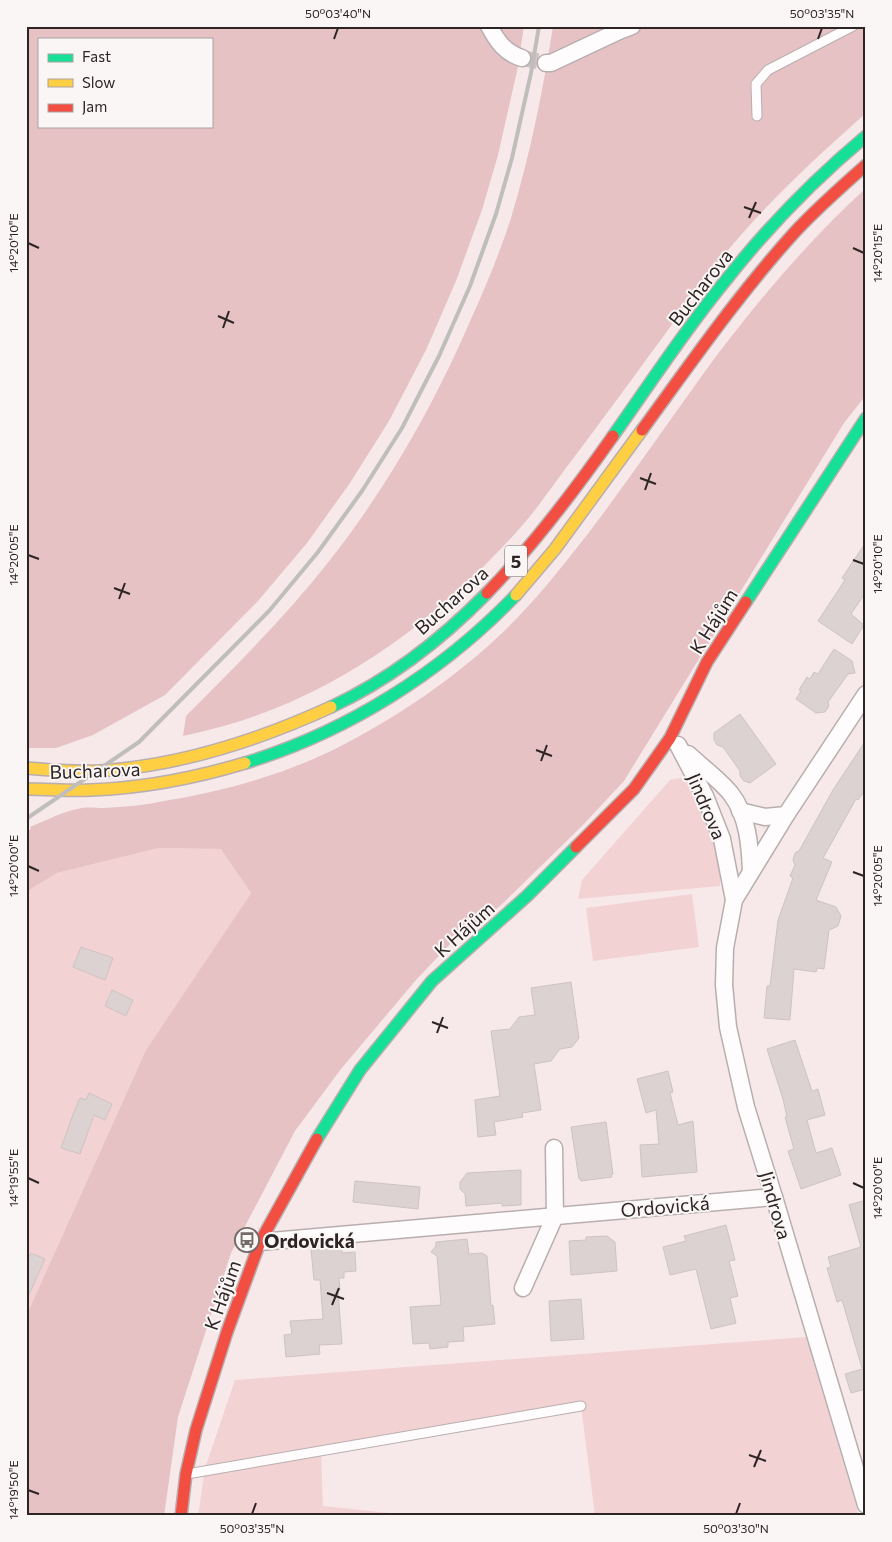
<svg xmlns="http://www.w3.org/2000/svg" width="892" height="1542" font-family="Commissioner,sans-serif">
<rect width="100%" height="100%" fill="#f7e9ea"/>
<!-- green -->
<g fill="#f3d2d4">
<polygon points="680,778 691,780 720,848 720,886 578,899 582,880 670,780"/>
<polygon points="159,848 222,849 251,893 146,1050 29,1311 26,1307 26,892 57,873"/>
<polygon points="692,894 699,947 593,961 586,908"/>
<polygon points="806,1337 859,1516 595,1516 581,1406 321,1451 323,1506 417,1516 198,1516 205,1468 235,1380"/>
</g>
<!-- forest -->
<g fill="#e6c2c5" fill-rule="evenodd">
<path d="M26,26H524L517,71L498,155L482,210L456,281L426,350L389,421L350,483L307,543L258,601L165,695L93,735L56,748H26ZM39,39H211V126H39Z"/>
<path d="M553,26H866V113C820,154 774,196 734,243C706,275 682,311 657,345C627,386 597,427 566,468C551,488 537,509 520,528C429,630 319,709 183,736L186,716C236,666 286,616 330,560C388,486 434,405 471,319C486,286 500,252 511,218C530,155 543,91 553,26Z"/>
<path d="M866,188V395L844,423L624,781L582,826L500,906L452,942L416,980L341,1069L295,1131L231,1253L178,1417L164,1516H26V1307L29,1310L146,1050L251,893L221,849L159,848L57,873L26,892V832L31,829L30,827C45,821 66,810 82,808C89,807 96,808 104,808C124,807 145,805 164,801C224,791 283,775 337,748C393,720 455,678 500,635C533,604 562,567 590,531C630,478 667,424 706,370C754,305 806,243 866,188Z"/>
</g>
<!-- building -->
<g fill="#ddd2d2" stroke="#cec3c4">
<polygon points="866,542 866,592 851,614 864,625 852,644 818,621 845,580 842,578"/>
<polygon points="834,649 852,661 855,673 848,674 828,702 829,706 825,712 816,713 796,699 801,691 799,690 807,677 810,679 814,672 818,674"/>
<polygon points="740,714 776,764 750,783 744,781 740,776 740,771 723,747 717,745 714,740 714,733"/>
<polygon points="866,740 866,789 858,800 856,799 823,858 832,862 816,900 836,907 841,916 838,926 829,930 824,969 817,968 816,972 794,969 790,1020 764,1018 767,986 770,986 778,920 793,878 790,876 795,865 793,860 794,856 796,852 799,851 833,790"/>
<polygon points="81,947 113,958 105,980 73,967"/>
<polygon points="571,982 579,1038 572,1047 560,1049 551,1061 534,1064 541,1110 522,1113 523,1117 494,1122 496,1135 478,1137 475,1100 500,1096 491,1031 510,1029 519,1017 535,1015 531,988"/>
<polygon points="112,990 133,1000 126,1016 105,1006"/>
<polygon points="795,1040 812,1091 818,1089 825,1115 807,1120 816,1153 832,1148 841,1175 801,1189 788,1151 794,1149 785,1117 787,1117 783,1099 767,1049"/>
<polygon points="668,1071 673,1092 670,1093 678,1125 693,1121 697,1172 642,1177 640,1145 659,1144 656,1110 646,1113 637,1079"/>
<polygon points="89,1093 112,1104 105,1120 94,1115 80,1154 61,1148 74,1112 80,1098 86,1100"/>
<polygon points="606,1122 613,1174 611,1175 612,1177 581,1181 581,1179 579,1179 571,1127"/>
<polygon points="521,1170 521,1205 502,1206 502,1203 466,1206 465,1194 460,1189 460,1182 467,1173"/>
<polygon points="355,1181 420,1187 418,1209 353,1202"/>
<polygon points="866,1200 866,1367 862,1368 842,1300 837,1302 827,1268 831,1267 828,1257 861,1247 849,1205"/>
<polygon points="726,1225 735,1260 729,1261 738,1296 730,1298 736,1323 711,1329 696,1269 670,1275 663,1247 686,1241 684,1236"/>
<polygon points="607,1236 615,1242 617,1271 571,1275 569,1241 586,1240 586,1237"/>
<polygon points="467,1239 469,1254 482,1253 487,1256 491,1306 493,1305 495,1324 463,1327 464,1341 448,1342 448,1347 430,1349 429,1343 413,1344 410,1307 441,1305 437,1256 431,1252 436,1246 436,1242"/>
<polygon points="342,1248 342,1253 355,1252 356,1271 344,1272 344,1278 339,1278 340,1290 338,1291 342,1344 319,1345 320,1354 286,1357 284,1335 292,1334 290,1321 323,1319 320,1280 314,1280 311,1250"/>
<polygon points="31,1253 45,1259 26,1301 26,1263"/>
<polygon points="581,1299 584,1339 551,1341 549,1301"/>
<polygon points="866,1368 866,1389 851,1393 845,1374"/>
</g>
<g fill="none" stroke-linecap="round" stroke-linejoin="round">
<!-- street-tunnel -->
<polyline stroke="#cfc2c2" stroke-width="16" stroke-dasharray="16 8" stroke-linecap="butt" points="522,58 546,63"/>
<defs>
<g id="lane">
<polyline points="757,116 756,84 768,70 853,26"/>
<polyline points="187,1474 581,1406"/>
</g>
<g id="street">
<path d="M489,26C497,41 505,53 522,58"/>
<polyline points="546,63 551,63 619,31 632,26"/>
<polyline points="678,745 705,796 722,839 734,900"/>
<path d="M688,754C701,766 721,781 731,794C748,816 750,846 751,872"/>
<polyline points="740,811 765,817 786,815 866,694"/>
<polyline points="786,815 734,900 725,948 724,985 728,1027 746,1107 774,1197 866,1505"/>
<polyline points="260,1242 774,1197"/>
<polyline points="523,1288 555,1216 554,1148"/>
</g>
<g id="fast">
<path d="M613,436C651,382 688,326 730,275C770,225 817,177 866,136"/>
<polyline points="746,602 866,418"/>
<path d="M331,707C389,680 442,639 487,593"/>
<path d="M245,763C347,732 442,672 516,595"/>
<polyline points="317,1139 360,1070 432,981 527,896 576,847"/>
</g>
<g id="slow">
<polyline points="516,595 555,549 642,430"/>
<path d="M26,768C50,770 75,772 99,771C179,766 259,740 331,707"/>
<path d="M26,789C48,789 70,791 91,790C143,788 195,778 245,763"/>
</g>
<g id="jam">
<path d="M642,430C691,363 738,295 794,233C816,209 841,187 866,165"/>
<path d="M487,593C534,545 575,490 613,436"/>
<polyline points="576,847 634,789 670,738 707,662 746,602"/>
<polyline points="181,1516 186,1474 196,1430 227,1332 260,1242 317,1139"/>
</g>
</defs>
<!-- lane casing -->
<use href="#lane" stroke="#b9aeaf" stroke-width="11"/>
<!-- street casing -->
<use href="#street" stroke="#b9aeaf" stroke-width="19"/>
<!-- fast casing -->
<use href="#fast" stroke="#b9aeaf" stroke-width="14"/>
<!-- slow casing -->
<use href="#slow" stroke="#b9aeaf" stroke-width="14"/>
<!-- jam casing -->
<use href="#jam" stroke="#b9aeaf" stroke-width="14"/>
<!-- lane -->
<use href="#lane" stroke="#fefcfc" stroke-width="9"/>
<!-- street -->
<use href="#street" stroke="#fefcfc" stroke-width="16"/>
<!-- fast -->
<use href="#fast" stroke="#16e098" stroke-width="11"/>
<!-- slow -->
<use href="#slow" stroke="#ffcf43" stroke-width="11"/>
<!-- jam -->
<use href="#jam" stroke="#f24e42" stroke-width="11"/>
<!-- rail -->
<polyline stroke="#c0bdbd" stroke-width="4" points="26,819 139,742 269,611 318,552 362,491 402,428 439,356 470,286 496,214 512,158 531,73 539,26"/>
</g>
<!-- ticks -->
<path fill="none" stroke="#2d2424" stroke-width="2" d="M334,39L338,28M818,39L822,28M744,207L761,213M749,218L756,202M28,243L39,248M853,248L864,253M218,316L234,323M223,328L229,311M640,478L656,484M645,490L651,473M28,555L39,559M853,560L864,564M114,588L130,594M119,599L125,583M536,750L552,756M541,761L547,745M28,866L39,871M853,872L864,876M432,1022L448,1028M437,1033L443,1017M28,1178L39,1183M853,1183L864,1188M327,1293L344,1299M332,1305L339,1288M749,1455L766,1461M754,1467L761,1450M28,1490L39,1494M252,1514L256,1503M736,1514L740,1503"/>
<!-- icons -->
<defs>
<symbol id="bus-ring" viewBox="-11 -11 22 22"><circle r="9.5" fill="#fbf6f6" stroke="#746969" stroke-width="1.5"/><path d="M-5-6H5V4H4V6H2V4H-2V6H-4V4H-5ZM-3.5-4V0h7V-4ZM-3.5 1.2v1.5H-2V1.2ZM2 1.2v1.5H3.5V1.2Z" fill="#746969"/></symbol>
</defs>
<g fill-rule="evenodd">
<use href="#bus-ring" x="233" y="1226" width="28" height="28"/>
</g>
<g text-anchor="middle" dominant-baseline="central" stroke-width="4" stroke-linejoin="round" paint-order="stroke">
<!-- shield labels -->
<rect fill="#fbf6f6" stroke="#6b6363" stroke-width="1" x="505" y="545.5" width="22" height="31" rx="4"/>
<g font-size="18" font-weight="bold" fill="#2d2424">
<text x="516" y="561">5</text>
</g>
<!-- street labels -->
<g font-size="19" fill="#2d2424" stroke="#fbf6f6">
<text transform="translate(700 287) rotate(-52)">Bucharova</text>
<text transform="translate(451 600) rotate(-42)">Bucharova</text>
<text transform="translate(713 621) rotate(-58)">K Hájům</text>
<text transform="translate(95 770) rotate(-2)">Bucharova</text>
<text transform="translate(707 806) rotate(67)">Jindrova</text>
<text transform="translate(464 929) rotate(-42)">K Hájům</text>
<text transform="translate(776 1205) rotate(74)">Jindrova</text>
<text transform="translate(665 1206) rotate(-5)">Ordovická</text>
<text transform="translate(222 1295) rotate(-70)">K Hájům</text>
</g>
<!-- poi labels -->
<g font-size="19" font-weight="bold" fill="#2d2424" stroke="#fbf6f6" text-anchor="start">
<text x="264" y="1240">Ordovická</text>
</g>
</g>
<!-- border -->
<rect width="892" height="1542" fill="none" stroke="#fbf6f6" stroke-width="55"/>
<!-- legend -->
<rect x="38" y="38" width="175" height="90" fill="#fbf6f6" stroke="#a9a2a2"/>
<rect x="48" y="54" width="25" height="8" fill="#16e098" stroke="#a9a2a2"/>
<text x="82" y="62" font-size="15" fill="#2d2424">Fast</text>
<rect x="48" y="79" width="25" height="8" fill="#ffcf43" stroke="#a9a2a2"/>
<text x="82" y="88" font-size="15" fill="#2d2424">Slow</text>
<rect x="48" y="104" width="25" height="8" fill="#f24e42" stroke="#a9a2a2"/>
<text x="82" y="112" font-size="15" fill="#2d2424">Jam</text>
<rect x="28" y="28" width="836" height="1486" fill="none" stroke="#2d2424" stroke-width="2"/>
<g font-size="12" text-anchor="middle" fill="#2d2424">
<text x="338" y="18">50°03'40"N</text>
<text x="822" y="18">50°03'35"N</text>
<text transform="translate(14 243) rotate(-90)" y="4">14°20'10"E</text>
<text transform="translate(878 253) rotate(-90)" y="4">14°20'15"E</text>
<text transform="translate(14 555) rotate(-90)" y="4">14°20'05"E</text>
<text transform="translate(878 564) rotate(-90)" y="4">14°20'10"E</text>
<text transform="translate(14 866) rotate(-90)" y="4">14°20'00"E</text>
<text transform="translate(878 876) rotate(-90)" y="4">14°20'05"E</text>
<text transform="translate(14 1178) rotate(-90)" y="4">14°19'55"E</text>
<text transform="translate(878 1188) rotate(-90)" y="4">14°20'00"E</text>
<text transform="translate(14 1490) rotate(-90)" y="4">14°19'50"E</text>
<text x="252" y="1533">50°03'35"N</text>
<text x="736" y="1533">50°03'30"N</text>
</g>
</svg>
